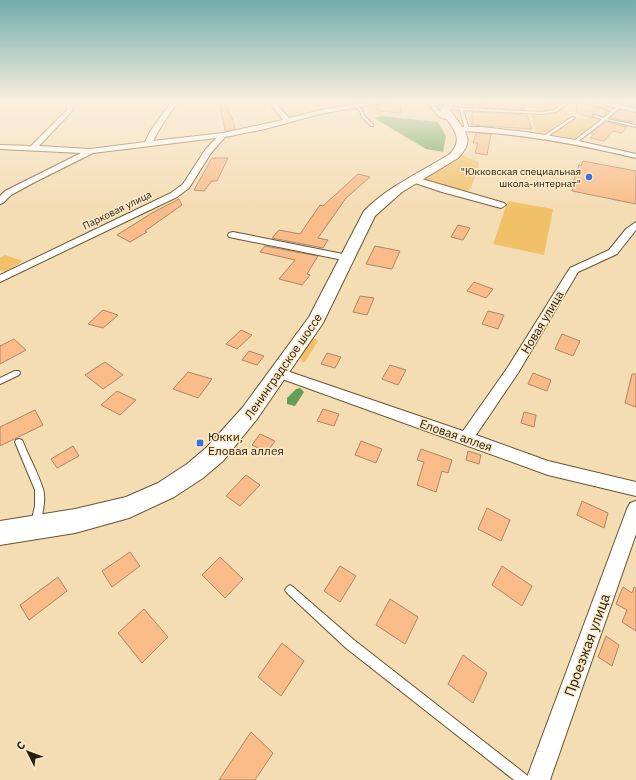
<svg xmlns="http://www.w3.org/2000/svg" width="636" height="780" font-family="'IBM Plex Sans',sans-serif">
<rect width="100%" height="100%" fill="#f4dcb3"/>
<!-- green -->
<g fill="#f1c169">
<path d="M547,101H571L581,103H563L556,105L557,107L568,110L566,112L568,117C582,120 590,119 602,111L599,107L587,104L605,107L608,109L606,111L609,113L576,139L537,133L530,115L535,114V110L530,109L528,107L542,105Z"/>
<polygon points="461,155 479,162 479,164 471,188 465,193 423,180"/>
<polygon points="508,201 553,209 544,255 493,244"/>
<polygon points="5,255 23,261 5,272 0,270 0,258"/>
<polygon points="313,339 316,339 318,341 305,362 302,362 299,355"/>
</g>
<!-- water -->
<g fill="#62a057">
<polygon points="381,116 438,122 446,136 443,152 426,149 374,118"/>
<polygon points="300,388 304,392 295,406 287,404 287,398 296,389"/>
</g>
<!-- building -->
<g fill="#f9bb87" stroke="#ab876a">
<polygon points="219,101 223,101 232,118 235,129 225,131"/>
<polygon points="393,101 400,101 401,113 377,111 377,105"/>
<polygon points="482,101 523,101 525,110 478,107"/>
<polygon points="577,103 602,108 608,111 604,116 593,114 593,118 580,114 576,112"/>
<polygon points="619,110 636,113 636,117 631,122 610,118"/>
<polygon points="472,112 527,115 532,129 472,125"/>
<polygon points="606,122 627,127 622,133 613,131 604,141 590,138 594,134 591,133"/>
<polygon points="476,133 491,134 487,155 475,153 478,143 473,143"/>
<polygon points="212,158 228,158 217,181 212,181 204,191 194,190"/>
<polygon points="583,161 636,171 636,204 572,191 574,186 572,185 579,165 581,166"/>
<polygon points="358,174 370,177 346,198 318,238 328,240 323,248 272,238 279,230 300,234 320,205 323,206"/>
<polygon points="179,199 182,205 145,231 147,232 130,242 117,235 152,213"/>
<polygon points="458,225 470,228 463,240 451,237"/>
<polygon points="265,246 318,256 307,274 310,275 302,285 279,279 295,260 260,252"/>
<polygon points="375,246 400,251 392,269 366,264"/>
<polygon points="474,282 493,289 486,298 467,291"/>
<polygon points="360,296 374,298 367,315 353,312"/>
<polygon points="103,310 118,315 103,328 88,324"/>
<polygon points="488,311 504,315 498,329 482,324"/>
<polygon points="241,330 252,335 237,349 226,344"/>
<polygon points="562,334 580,341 573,356 555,349"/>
<polygon points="14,339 26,350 0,364 0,346"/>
<polygon points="249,351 264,356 257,365 242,360"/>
<polygon points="327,353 341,357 335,368 321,364"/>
<polygon points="105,362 123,375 103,389 85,375"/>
<polygon points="390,365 406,370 398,385 382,379"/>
<polygon points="188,372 212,379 198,398 173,389"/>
<polygon points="533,373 551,380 547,391 528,384"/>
<polygon points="632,374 636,374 636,407 625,403"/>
<polygon points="117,391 136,400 120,415 101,405"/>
<polygon points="323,409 339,414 334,426 317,421"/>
<polygon points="35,410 43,425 0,446 0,427"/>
<polygon points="524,412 536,415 534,427 521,423"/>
<polygon points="260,434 275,441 267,452 252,445"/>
<polygon points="361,441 382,449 376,463 355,455"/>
<polygon points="73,446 79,456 57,468 51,459"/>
<polygon points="421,449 452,460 448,473 442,471 436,492 417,485 424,462 417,460"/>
<polygon points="468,451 481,455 479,464 466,460"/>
<polygon points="246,475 260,485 240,506 226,496"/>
<polygon points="582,501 608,513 604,528 577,515"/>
<polygon points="487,508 510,520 501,541 478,529"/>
<polygon points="130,552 140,566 112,587 102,571"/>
<polygon points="220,557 243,579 225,598 202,575"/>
<polygon points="340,566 356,576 340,602 324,591"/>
<polygon points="502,566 532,586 522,606 492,585"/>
<polygon points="58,577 67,591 29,620 20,605"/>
<polygon points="623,587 632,593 634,587 636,588 636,631 622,622 627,610 616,604"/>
<polygon points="390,599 418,617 405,644 376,625"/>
<polygon points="144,609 168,637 142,663 118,633"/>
<polygon points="606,636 619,645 612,666 598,657"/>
<polygon points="282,643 304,661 281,696 258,677"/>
<polygon points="463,655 487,673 473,703 448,684"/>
<polygon points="251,732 273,753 255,780 219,780"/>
</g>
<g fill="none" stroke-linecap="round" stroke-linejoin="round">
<defs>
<g id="lane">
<polygon points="567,101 571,101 556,112 542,114 463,110 469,129 467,130 465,129 460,110 444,108 446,107 542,112 554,110"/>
<path d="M575,101C588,101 601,104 613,110L617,106H619V108L607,119L636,125V127L606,120L576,143H574V141L602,119L594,117V115L604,118L611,111L602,107Z"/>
<path d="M356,106C362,108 362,111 365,116C367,119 371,122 373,124V126H371L362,117L360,111L356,108Z"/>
<polygon points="572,117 575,118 547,137 545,137 545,135"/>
<polygon points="15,371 19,371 20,373 19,375 0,384 0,378"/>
<path d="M19,439L22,440L23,442C29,457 38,473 43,489C46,499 43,516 38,526L35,527L32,526L31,523L35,506V490L15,442L16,440Z"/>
<polygon points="290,585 293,587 354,640 528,776 530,780 514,780 346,648 287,593 285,590 287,587"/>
</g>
<g id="street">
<path d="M66,101H72L73,110L39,146L90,149L145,142L151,130L172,101H178L159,130L153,141L223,133L283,120L272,106L273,101H279L278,106L289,118C323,109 357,101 392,101L320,114L265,129L225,137L211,153L189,188L177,197L0,282V275L171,193L183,184L205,150L216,138L93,153L33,183L11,195L3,203L0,204V196L5,191L81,153L0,149V145L31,146L67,110Z"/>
<path d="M427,101H433L439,111L451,117V119C439,121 433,110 427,101Z"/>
<polygon points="588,101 603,101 636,108 636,112"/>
<path d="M456,127H482L526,132L570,139L636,154V158C577,144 519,133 459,131H456Z"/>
<polygon points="415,177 504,203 506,205 501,208 442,192 412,182 411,180"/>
<polygon points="636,222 636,230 617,254 578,272 518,373 476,435 548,461 636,482 636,496 548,475 274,376 272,373 274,370 279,368 284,370 463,431 508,367 570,268 609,250 626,229"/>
<polygon points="233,232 348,255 353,258 348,261 229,237 228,235 229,233"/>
<polygon points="636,501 636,534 550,780 526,780 627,509 630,503"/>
</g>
<path id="secondary" d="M446,101H456L450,110C462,129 478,138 458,158L402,192L375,216L323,323L257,419L223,461L203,478L174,497L129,518L75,533L0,545V521L75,509L126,497L158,483L187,464L207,447L243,407L309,317L364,211C389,186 421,172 450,154C466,137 450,125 440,110Z"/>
</defs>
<!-- lane casing -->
<use href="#lane" stroke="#69542f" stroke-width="2"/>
<!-- street casing -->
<use href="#street" stroke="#69542f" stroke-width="2"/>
<!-- secondary casing -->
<use href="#secondary" stroke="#69542f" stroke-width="2"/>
<!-- lane -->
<use href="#lane" fill="#fff" fill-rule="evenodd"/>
<!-- street -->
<use href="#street" fill="#fff" fill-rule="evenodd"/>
<!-- secondary -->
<use href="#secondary" fill="#fff" fill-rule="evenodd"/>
</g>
<!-- sky -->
<linearGradient id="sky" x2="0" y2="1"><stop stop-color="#72acae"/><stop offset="0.48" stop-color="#faefdd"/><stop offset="1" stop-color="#faefdd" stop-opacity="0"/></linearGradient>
<rect width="636" height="211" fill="url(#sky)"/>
<!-- markers -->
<g fill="#3674e3" stroke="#fdeac9" stroke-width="1.5">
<circle cx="589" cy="177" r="4"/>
<rect x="196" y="439" width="8" height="8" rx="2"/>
</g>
<g text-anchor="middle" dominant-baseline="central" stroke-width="3" stroke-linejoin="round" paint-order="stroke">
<!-- far-poi labels -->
<g font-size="10" fill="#292010" stroke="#fdeac9" text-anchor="end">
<text x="581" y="171">"Юкковская специальная<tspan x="581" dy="12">школа-интернат"</tspan></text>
</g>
<!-- far-street labels -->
<g font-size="10" fill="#292010" stroke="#fdeac9">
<text transform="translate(117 210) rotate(-26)">Парковая улица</text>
</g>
<!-- street labels -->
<g font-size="12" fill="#292010" stroke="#fdeac9">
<text transform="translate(542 322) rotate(-59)">Новая улица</text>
<text transform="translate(283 366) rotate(-55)">Ленинградское шоссе</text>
<text transform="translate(456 435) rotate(19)">Еловая аллея</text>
</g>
<!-- poi labels -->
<g font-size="12" fill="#292010" stroke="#fdeac9" text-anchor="start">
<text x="208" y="436">Юкки,<tspan x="208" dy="14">Еловая аллея</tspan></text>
</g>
<!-- near-street labels -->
<g font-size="14" fill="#292010" stroke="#fdeac9">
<text transform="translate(587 645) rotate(-70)">Проезжая улица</text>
</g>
</g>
<!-- north arrow -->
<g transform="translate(28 752) rotate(312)" stroke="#fdeac9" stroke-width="3" paint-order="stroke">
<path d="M0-3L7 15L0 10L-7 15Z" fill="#292010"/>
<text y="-6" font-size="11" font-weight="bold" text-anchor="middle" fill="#292010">С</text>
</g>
</svg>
